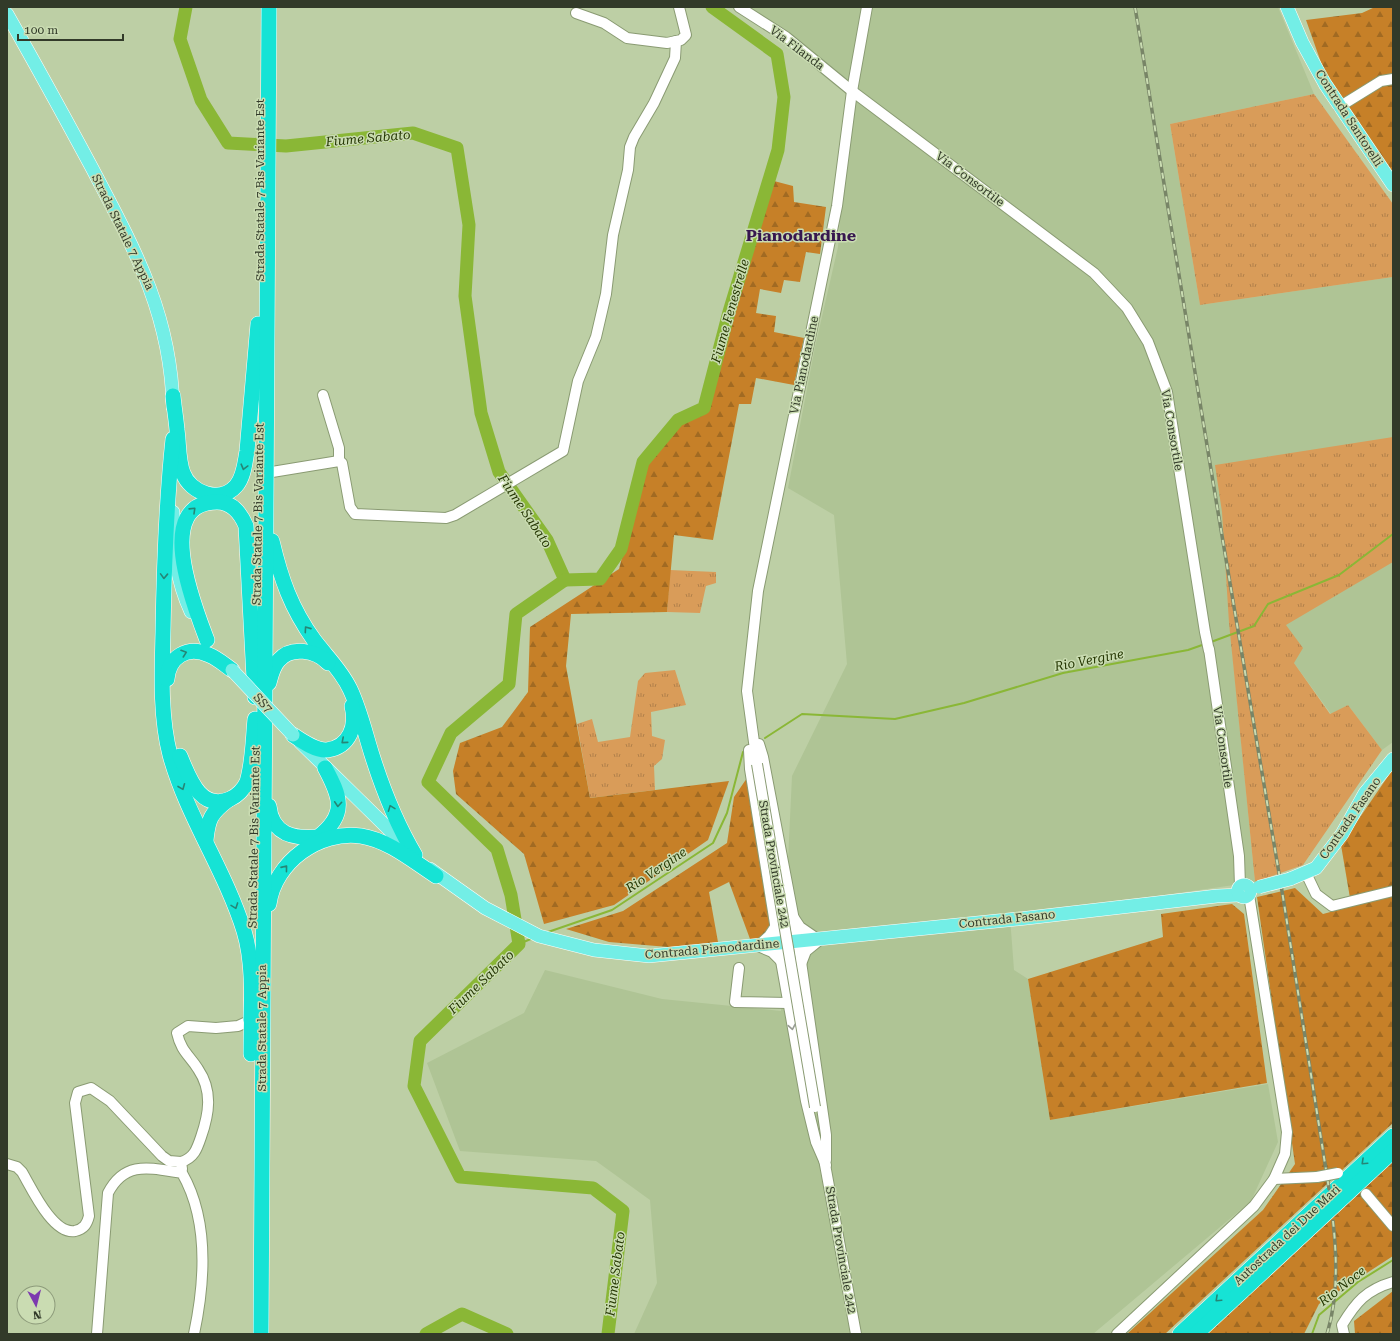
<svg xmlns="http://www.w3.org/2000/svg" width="1400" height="1341" font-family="'Roboto Serif',serif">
<defs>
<pattern id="grass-tufts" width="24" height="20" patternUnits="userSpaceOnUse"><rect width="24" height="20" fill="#d99c59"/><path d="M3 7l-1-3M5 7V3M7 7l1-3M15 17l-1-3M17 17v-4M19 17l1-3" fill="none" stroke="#b1804a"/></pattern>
<pattern id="forest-firs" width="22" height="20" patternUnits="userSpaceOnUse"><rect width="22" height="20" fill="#c68028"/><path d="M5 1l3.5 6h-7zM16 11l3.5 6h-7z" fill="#a16a22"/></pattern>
</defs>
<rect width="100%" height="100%" fill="#bdcfa5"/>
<!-- built -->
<polygon fill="#afc495" points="748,7 1278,7 1314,94 1170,124 1200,305 1393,277 1393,742 1382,750 1348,705 1331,714 1294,663 1231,640 1255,882 1010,917 1014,970 1028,979 1050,1120 1268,1084 1278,1142 1251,1201 1093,1334 634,1334 657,1283 650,1200 596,1161 460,1151 427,1063 524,1013 545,970 662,999 781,1011 792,776 847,664 834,515 788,488 815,347 838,247 850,87"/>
<!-- grass -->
<g fill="url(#grass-tufts)">
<polygon points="1314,94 1393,204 1393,277 1200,305 1170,124"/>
<polygon points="1393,437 1393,562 1286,625 1303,648 1294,663 1330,714 1348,705 1382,750 1303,865 1255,882 1229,623 1222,512 1215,465"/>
<polygon points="670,570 716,572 716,583 706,586 700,613 667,612"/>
<polygon points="675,670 686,705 651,712 652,736 665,740 662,759 654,766 655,790 590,798 577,724 592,719 598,742 630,737 638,681 645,673"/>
</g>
<!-- forest -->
<g fill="url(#forest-firs)">
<polygon points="1375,7 1393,7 1393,172 1323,68 1306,20 1362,13"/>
<polygon points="774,181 793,186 794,202 826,207 820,254 806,252 800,282 784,280 781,293 760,289 756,313 776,316 774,332 804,338 794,385 756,378 751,404 739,404 713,540 674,535 667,612 571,614 566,666 590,798 729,781 708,840 614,905 544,924 524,854 456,794 453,771 460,743 502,727 528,692 530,627 619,569 647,463 677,426 706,411"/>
<polygon points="1393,769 1393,887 1350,898 1341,845"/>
<polygon points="747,778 770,924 762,938 750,939 729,882 709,892 718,942 668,947 609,942 566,929 623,911 727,843 734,797"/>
<polygon points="1295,888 1323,914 1393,895 1393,1123 1165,1334 1127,1334 1263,1210 1295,1164 1257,897"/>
<polygon points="1232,904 1244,914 1267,1083 1050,1120 1028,979 1163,937 1161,914"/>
<polygon points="1393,1162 1393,1256 1319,1304 1304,1334 1208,1334"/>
<polygon points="1393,1291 1393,1334 1355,1334 1354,1321"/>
</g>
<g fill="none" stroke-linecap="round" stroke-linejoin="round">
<!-- stream -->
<g stroke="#8ab736" stroke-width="2">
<polyline points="1211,642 1254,626 1268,604 1339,575 1393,534"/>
<polyline points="765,738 802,714 895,719 964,703 1063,673 1188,650 1205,644"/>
<polyline points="548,932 612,910 713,843 727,813 743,752"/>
<polyline points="519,944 533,938"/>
<polyline points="1312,1334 1319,1315 1358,1282 1393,1260"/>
</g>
<!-- river -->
<g stroke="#8ab736" stroke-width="13">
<polyline points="186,7 180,39 201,100 228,143 286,146 413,133 457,148 469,225 465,296 481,413 499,472 547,540 565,580 516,614 509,684 451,733 428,782 497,849 511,895 519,944 420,1041 414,1086 460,1177 593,1188 623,1211 608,1334"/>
<polyline points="565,580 600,579 621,549 643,462 678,420 704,408 729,312 778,150 784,97 777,54 712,7"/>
<polyline points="426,1334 462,1314 507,1334"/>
</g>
<defs>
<g id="minor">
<polyline points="739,7 786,37 852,91 1094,273 1127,308 1148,342 1167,392 1205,632 1209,651 1209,649 1239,856 1240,886"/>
<polyline points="576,13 604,23 627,38 667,43 681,40 686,35 679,7"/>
<polyline points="1339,107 1381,81 1393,79"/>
<polyline points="323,395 339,448 339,461"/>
<polyline points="266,473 339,461 342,463 350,507 355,514 446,518 455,515 563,451 578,381 596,337 606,294 613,235 628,170 630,147 634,137 654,103 675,58 676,41"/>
<polyline points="759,744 763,757 798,941 826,1135 826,1160"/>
<polyline points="749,750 750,769 781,961 806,1101 816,1142 826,1165"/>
<polyline points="757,764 747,691 758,591 837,206 852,91 867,7"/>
<polyline points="1306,873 1316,894 1332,906 1393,891"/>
<polyline points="794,918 800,927 816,938"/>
<polyline points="775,927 769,936 758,946 772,952 781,961"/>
<polyline points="801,964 806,951 822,938"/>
<polyline points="739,968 735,1002 788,1003"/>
<polyline points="824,1159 856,1334"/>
<path d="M7,1164L17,1167L22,1172C32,1189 53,1235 75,1231C84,1229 87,1224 89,1216L75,1103L78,1092L91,1088L110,1101L162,1156L169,1161L181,1162"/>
<path d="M182,1169L181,1162C194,1158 197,1149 201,1137C209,1114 213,1091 198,1069C189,1055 181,1051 177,1033L188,1026L216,1028L238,1026L251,1020"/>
<polyline points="1274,1179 1317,1177"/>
<polyline points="1366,1194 1393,1226"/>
<path d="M97,1334L108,1193C125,1160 150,1168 182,1173C209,1220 205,1282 194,1334"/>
<polyline points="1117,1334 1254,1206 1274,1179 1285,1154 1287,1132 1249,895"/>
<path d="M1344,1334L1342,1325C1356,1302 1366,1290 1393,1282"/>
</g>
<g id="major">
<polyline points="1287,7 1302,42 1325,84 1393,185"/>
<path d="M7,14C36,65 64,116 92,168C134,248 171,314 173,407"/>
<path d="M173,512C173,548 176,580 191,612"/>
<polyline points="300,742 410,850"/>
<polyline points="430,869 485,908 539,936 594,950 649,956 1027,918 1217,896 1239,895"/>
<polyline points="1290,879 1316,868 1342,834 1365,793 1393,759"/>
<circle cx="1244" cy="891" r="6"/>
</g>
<g id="highway">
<path d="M173,396C174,407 176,418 177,430C179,443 178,460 183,473C190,493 220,504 236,486C244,477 245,462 247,451L258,324"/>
<path d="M173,439C166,504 164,568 163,632C162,673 160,716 170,755C187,817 225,870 244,931C255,967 251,1015 251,1054"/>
<path d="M272,541C281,579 291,608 314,640C326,656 341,670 350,689C360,710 365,733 372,755C383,790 396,823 415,855"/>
<path d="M207,640C195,608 152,502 217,502C232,502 241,514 246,526L255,697"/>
<path d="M167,679C169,657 187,645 209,655C217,658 225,665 232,670"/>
<path d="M269,683C271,675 273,666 279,660C291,646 316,650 328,663"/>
<path d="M293,735C302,741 316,751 327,750C350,747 357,725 352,706"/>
<path d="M180,756C189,777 200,812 230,799C237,796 244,789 247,782C253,762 253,739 255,719"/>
<path d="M269,806C272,835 294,839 318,837C348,814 340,796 325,768"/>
<path d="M206,840C208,819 211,813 228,800"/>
<path d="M269,904C275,862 319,830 361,836C388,840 413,861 436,876"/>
<polyline points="251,1020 252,981"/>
<polyline points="261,1334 269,7"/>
<polyline points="1180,1334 1393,1136"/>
<polyline points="1196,1334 1393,1151"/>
</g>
</defs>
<!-- minor casing -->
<use href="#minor" stroke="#8a9b73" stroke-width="12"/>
<!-- major casing -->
<use href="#major" stroke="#fff" stroke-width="14"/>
<!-- highway casing -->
<use href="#highway" stroke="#fff" stroke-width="16"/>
<!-- minor -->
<use href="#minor" stroke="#fff" stroke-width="10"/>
<!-- major -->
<use href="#major" stroke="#73eee6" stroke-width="13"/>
<!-- highway -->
<use href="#highway" stroke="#16e3d5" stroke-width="15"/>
<defs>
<g id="rail">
<polyline points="1135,7 1217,506 1283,897 1329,1189"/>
<path d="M1327,1334C1338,1299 1337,1257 1333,1221"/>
</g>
</defs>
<!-- rail casing -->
<use href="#rail" stroke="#788567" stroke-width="3.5"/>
<!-- rail -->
<use href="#rail" stroke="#cadcb2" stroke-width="2" stroke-dasharray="6" stroke-linecap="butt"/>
<defs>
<g id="minor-bridge">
<polyline points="757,764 815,1107"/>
<polyline points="1317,1177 1338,1173"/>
</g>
<g id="major-bridge">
<polyline points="232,670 293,735"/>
<polyline points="1259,887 1290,879"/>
</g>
</defs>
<!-- minor-bridge casing -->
<use href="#minor-bridge" stroke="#8a9b73" stroke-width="12" stroke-linecap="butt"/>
<!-- major-bridge casing -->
<use href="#major-bridge" stroke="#fff" stroke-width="14" stroke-linecap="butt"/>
<!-- minor-bridge -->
<use href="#minor-bridge" stroke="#fff" stroke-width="10"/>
<!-- major-bridge -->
<use href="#major-bridge" stroke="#73eee6" stroke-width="13"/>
</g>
<!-- one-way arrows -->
<defs><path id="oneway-chevron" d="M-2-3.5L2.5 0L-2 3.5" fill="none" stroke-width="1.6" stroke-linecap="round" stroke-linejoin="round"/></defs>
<g stroke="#258676">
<use href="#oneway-chevron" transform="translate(244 467) rotate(105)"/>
<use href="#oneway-chevron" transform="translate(193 510) rotate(-44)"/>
<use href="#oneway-chevron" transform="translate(164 576) rotate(92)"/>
<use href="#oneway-chevron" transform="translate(307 629) rotate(-125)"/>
<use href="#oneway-chevron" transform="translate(184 653) rotate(-19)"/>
<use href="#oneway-chevron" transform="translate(344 741) rotate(139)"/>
<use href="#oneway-chevron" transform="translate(182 787) rotate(68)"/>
<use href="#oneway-chevron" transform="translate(338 804) rotate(94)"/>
<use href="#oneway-chevron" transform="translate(391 808) rotate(-111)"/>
<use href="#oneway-chevron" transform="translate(285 868) rotate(-51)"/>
<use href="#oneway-chevron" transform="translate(235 906) rotate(70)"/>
<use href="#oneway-chevron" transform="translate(1364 1162) rotate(137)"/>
<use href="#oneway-chevron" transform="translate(1218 1299) rotate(137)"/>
</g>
<use stroke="#989c94" href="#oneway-chevron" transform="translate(792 1027) rotate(80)"/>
<g text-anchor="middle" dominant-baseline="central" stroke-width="3" stroke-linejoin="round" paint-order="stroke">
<!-- street labels -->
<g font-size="12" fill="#323a29" stroke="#cadcb2">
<text transform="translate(797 48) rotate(37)">Via Filanda</text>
<text transform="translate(1349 118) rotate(57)">Contrada Santorelli</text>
<text transform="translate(970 179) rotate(37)">Via Consortile</text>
<text transform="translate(260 190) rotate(-90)">Strada Statale 7 Bis Variante Est</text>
<text transform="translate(123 232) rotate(64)">Strada Statale 7 Appia</text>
<text transform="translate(804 365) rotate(-78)">Via Pianodardine</text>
<text transform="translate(1172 430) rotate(80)">Via Consortile</text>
<text transform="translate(258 514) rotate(-89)">Strada Statale 7 Bis Variante Est</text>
<text transform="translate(263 703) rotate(47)">SS7</text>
<text transform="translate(1223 747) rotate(82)">Via Consortile</text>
<text transform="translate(1350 818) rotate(-55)">Contrada Fasano</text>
<text transform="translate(254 837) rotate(-89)">Strada Statale 7 Bis Variante Est</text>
<text transform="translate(774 864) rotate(80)">Strada Provinciale 242</text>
<text transform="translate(1007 919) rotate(-6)">Contrada Fasano</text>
<text transform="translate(712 949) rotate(-5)">Contrada Pianodardine</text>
<text transform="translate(262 1028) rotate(-90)">Strada Statale 7 Appia</text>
<text transform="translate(1287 1235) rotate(-43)">Autostrada dei Due Mari</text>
<text transform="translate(841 1250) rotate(80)">Strada Provinciale 242</text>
</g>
<!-- water labels -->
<g font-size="13" font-style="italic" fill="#263804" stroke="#cadcb2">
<text transform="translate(368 138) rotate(-5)">Fiume Sabato</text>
<text transform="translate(730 311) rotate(-74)">Fiume Fenestrelle</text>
<text transform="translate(525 511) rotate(56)">Fiume Sabato</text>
<text transform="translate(1089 660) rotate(-11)">Rio Vergine</text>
<text transform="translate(656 870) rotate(-34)">Rio Vergine</text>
<text transform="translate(481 982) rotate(-44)">Fiume Sabato</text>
<text transform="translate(615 1274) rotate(-83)">Fiume Sabato</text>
<text transform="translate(1342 1286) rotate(-38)">Rio Noce</text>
</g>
<!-- district labels -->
<g font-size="16" font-weight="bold" fill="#37174f" stroke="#cadcb2">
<text x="801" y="235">Pianodardine</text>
</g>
</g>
<!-- border -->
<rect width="1400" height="1341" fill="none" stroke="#323a29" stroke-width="16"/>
<!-- north arrow -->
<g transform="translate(36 1305) rotate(173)"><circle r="19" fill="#cadcb2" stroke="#8d9b7b"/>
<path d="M0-3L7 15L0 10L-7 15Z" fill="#7c3aaf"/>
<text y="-6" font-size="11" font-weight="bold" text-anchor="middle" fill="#323a29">N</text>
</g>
<!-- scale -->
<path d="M18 34v6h105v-6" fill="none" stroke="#323a29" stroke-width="2"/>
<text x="24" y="34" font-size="12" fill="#323a29" stroke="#cadcb2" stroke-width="3" paint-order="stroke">100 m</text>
</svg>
